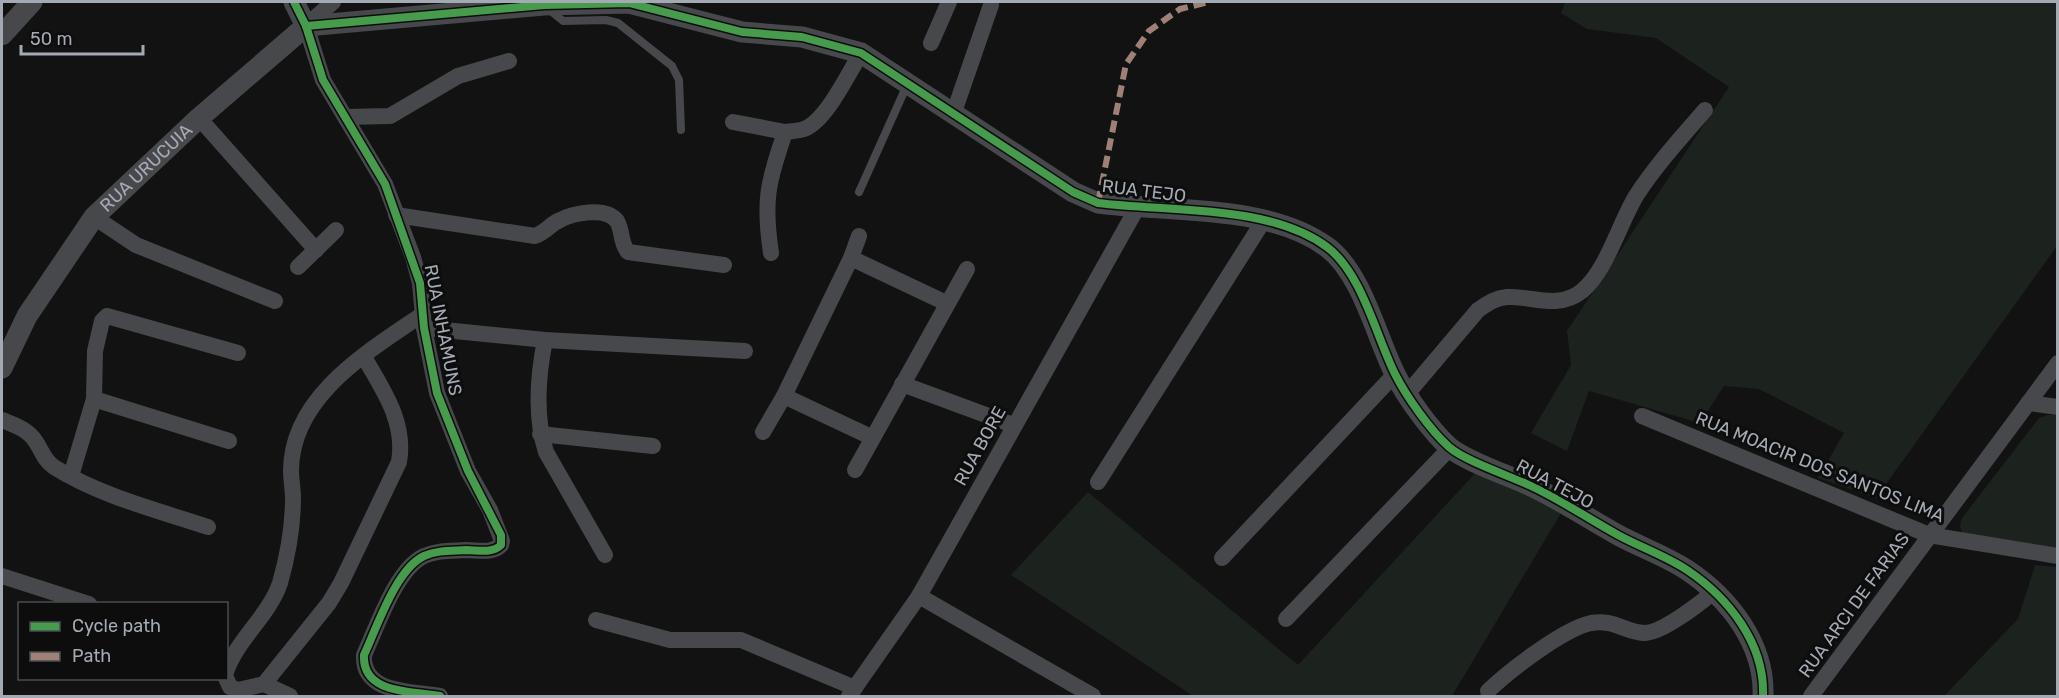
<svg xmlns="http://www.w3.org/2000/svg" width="2059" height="698" font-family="Rubik,sans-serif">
<rect width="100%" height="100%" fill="#121213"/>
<!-- green -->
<g fill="#1c221d">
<polygon points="1565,2 2057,2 2057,246 1876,498 1818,478 1844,433 1759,389 1724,386 1700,423 1589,391 1567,451 1531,433 1571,365 1567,331 1729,87 1656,38 1587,29 1561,13"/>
<polygon points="2048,415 2057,415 2057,551 1963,535 1960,526 1962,518 2039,418"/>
<polygon points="1479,469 1564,508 1452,696 1193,696 1011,575 1088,492 1298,665"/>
<polygon points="2035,565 2057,567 2057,696 1944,696 2018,619"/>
</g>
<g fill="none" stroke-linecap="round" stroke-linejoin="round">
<!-- service -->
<g stroke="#47484b" stroke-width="8">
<polyline points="546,7 563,21 606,20 618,23 672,66 679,80 681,130"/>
<polyline points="859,192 907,85"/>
</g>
<!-- minor -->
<g stroke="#47484b" stroke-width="16">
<path d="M333,2L306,26L323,80L385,184L413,257L420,283L424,328L437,393L468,471L490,510L502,541L501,545C492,554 478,550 466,550C451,551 438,550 424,556C396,569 377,627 364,655C362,694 411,691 440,696"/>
<polyline points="931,43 949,2"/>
<polyline points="953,115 991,5"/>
<polyline points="345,117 390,116 458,76 509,61"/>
<polyline points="199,118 316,250"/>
<polyline points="733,122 785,132"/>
<path d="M396,215L535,236C544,233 550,225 558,221C572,213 606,206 617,221C623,231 620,243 628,252L724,265"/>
<polyline points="94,217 136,245 275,301"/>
<polyline points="859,236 851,258 784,396 871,437"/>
<path d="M771,253C763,199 768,184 785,132C791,131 798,131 804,129C826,121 848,74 861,53"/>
<polyline points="851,258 946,303"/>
<polyline points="298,267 336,230"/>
<polyline points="424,328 545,340 745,351"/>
<path d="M545,340C538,375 535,418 546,452L605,555"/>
<polyline points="902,384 1013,425"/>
<path d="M1407,394L1478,310C1487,304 1495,298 1507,297C1533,296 1558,310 1582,291C1607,270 1619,224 1636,196C1656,165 1681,138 1705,110"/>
<polyline points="94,399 229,441"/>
<polyline points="2028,403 2058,407"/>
<polyline points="1642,416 1929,535 2058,556"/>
<path d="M2,420C14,425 28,429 36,442C42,451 44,460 54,467C100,496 157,510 208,527"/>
<polyline points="763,432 784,396"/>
<polyline points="540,434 653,446"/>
<polyline points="855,470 967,269"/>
<polyline points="71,476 94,399 95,351 102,321 107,316 238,353"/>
<polyline points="1098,482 1264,220"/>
<polyline points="1222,558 1395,374"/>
<polyline points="2,576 89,604"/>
<polyline points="919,596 1093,696"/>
<polyline points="1286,619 1450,448"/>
<polyline points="596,620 670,640 741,640 855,688"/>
<path d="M226,672C237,639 269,616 280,583C288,555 293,527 293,498C293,489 291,480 291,471C291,396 369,351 423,314"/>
<path d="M226,678L230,687L238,690L264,684L329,603L341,583L399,462C406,422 383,390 364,357"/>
<polyline points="264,684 290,696"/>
<path d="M1488,691C1509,671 1563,629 1591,623C1614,619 1625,632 1644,633C1663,633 1700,603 1715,591"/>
<polyline points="849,696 919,596 1137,208"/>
<polyline points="1811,696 2058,363"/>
</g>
<!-- tertiary -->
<g stroke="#47484b" stroke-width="21">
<polyline points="294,2 306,26"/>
<path d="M306,26L544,5L629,3L742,32L802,37L861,53L1073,192L1098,203C1168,212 1269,204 1327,247C1362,273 1376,336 1395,374C1406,396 1430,430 1449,447C1465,461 1510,476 1531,486C1561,500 1589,519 1618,535C1640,547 1666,556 1687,570C1729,598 1765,644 1763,696"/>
<polyline points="2,35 32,2"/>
<path id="s1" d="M2,368L27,316L94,217L199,118L306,26"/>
</g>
<!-- quiet -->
<polyline stroke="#9e8076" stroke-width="6" stroke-dasharray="12 6" stroke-linecap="butt" points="1098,203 1126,64 1149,31 1180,9 1209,2"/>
<defs>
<g id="cycleway">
<path d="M294,2L306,26L323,80L385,184L420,283L424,328L437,393L468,471L501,535V545C492,554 478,550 466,550C451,551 438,550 424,556C396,569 377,627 364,655C362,694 411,691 440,696"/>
<path d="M306,26L544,5L629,3L742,32L802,37L861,53L1073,192L1098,203C1168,212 1269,204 1327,247C1362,273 1376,336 1395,374C1406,396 1430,430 1449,447C1465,461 1510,476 1531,486C1561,500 1589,519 1618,535C1640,547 1666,556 1687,570C1729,598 1765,644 1763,696"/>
</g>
</defs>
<!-- cycleway casing -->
<use href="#cycleway" stroke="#0d0d0e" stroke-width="11"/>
<!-- cycleway -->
<use href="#cycleway" stroke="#469c4c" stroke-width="8"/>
</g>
<g text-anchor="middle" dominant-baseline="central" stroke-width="6" stroke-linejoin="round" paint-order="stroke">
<!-- street labels -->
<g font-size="18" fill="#a4aab3" stroke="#0d0d0e">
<text stroke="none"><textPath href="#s1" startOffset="249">RUA URUCUIA</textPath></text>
<text transform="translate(1144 191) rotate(7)">RUA TEJO</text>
<text transform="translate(443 330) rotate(79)">RUA INHAMUNS</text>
<text transform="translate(980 446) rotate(-61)">RUA BORE</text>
<text transform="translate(1820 467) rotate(22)">RUA MOACIR DOS SANTOS LIMA</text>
<text transform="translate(1555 484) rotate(28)">RUA TEJO</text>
<text transform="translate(1854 605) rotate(-54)">RUA ARCI DE FARIAS</text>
</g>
</g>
<!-- border -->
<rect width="2059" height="698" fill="none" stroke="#a4aab3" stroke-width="6"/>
<!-- legend -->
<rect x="18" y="602" width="210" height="78" fill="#0d0d0e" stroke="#494c50" stroke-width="1.5"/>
<rect x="30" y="622" width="30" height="9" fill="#469c4c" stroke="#494c50" stroke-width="1.5"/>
<text x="72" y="632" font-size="18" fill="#a4aab3">Cycle path</text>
<rect x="30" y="652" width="30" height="9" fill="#9e8076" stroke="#494c50" stroke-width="1.5"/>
<text x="72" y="662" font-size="18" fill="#a4aab3">Path</text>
<!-- scale -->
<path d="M21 45v9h122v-9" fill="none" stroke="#a4aab3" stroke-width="3"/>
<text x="30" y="45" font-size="18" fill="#a4aab3" stroke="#0d0d0e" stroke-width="4.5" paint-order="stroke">50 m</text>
</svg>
